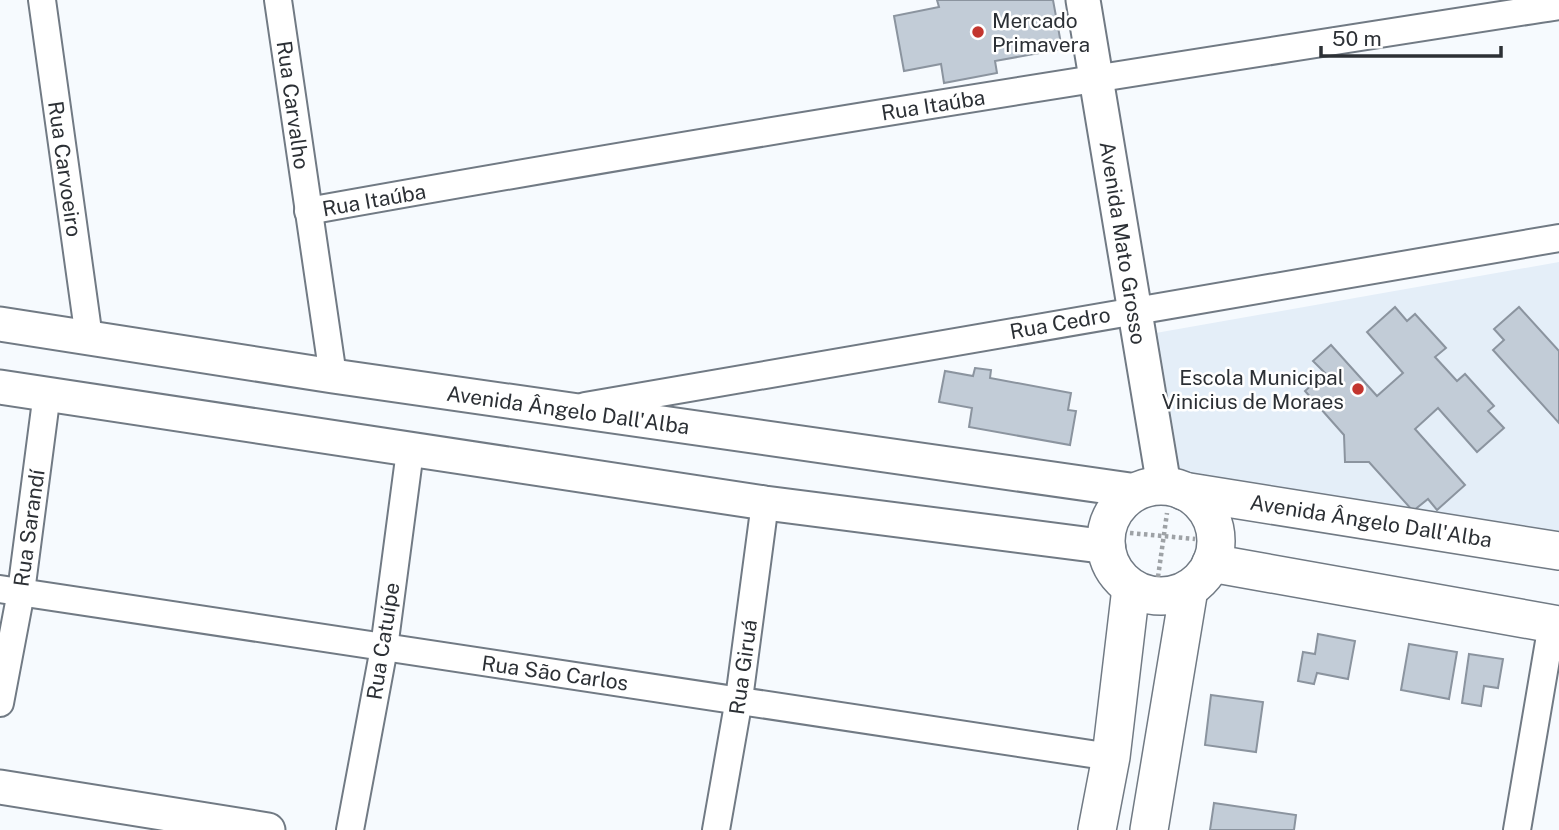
<svg xmlns="http://www.w3.org/2000/svg" width="1559" height="830" font-family="'Public Sans',sans-serif">
<rect width="100%" height="100%" fill="#f6fafe"/>
<!-- built -->
<polygon fill="#e4eef8" points="1559,262 1559,533 1185,482 1173,467 1150,334"/>
<!-- building -->
<g fill="#c2ccd7" stroke="#8b949f" stroke-width="2">
<polygon points="937,0 1053,0 1062,49 995,61 997,73 944,83 941,64 904,71 894,16 939,7"/>
<polygon points="1395,307 1407,321 1415,314 1446,348 1435,357 1457,381 1465,374 1494,406 1488,411 1504,428 1477,452 1438,408 1415,429 1465,485 1437,510 1428,499 1413,511 1369,462 1345,462 1344,435 1305,391 1325,373 1313,361 1331,345 1377,396 1403,373 1367,332"/>
<polygon points="1519,307 1559,351 1559,423 1493,350 1504,340 1494,329"/>
<polygon points="975,368 991,370 990,378 1071,393 1068,410 1076,411 1070,445 969,427 972,408 939,402 945,371 973,376"/>
<polygon points="1318,634 1355,641 1348,679 1317,673 1314,684 1298,681 1303,652 1315,654"/>
<polygon points="1409,644 1457,652 1449,699 1401,690"/>
<polygon points="1469,654 1503,659 1498,688 1484,686 1481,706 1462,703"/>
<polygon points="1211,695 1263,702 1256,752 1205,745"/>
<polygon points="1214,803 1296,815 1294,830 1210,830"/>
</g>
<g fill="none" stroke-linecap="round" stroke-linejoin="round">
<defs>
<g id="minor">
<polyline points="42,0 89,338"/>
<polyline points="278,0 333,376"/>
<path d="M308,211C724,136 1142,71 1559,6"/>
<polyline points="585,406 1559,238"/>
<polyline points="0,589 1111,757"/>
<polyline points="0,703 21,592 47,393"/>
<polyline points="350,830 384,648 410,451"/>
<polyline points="716,830 739,699 765,503"/>
<polyline points="1517,830 1552,624"/>
</g>
<g id="tertiary">
<polyline points="1083,0 1164,486"/>
<polyline points="0,324 333,376 1137,491"/>
<polyline points="0,387 765,503 1108,547"/>
<polyline points="0,787 268,830"/>
</g>
<g id="secondary">
<circle cx="1161" cy="541" r="55"/>
<polyline points="1183,491 1559,551"/>
<polyline points="1211,563 1559,625"/>
<polyline points="1097,830 1111,757 1131,588"/>
<polyline points="1149,830 1189,589"/>
</g>
</defs>
<!-- minor casing -->
<use href="#minor" stroke="#717a84" stroke-width="30"/>
<!-- tertiary casing -->
<use href="#tertiary" stroke="#717a84" stroke-width="37"/>
<!-- secondary casing -->
<use href="#secondary" stroke="#717a84" stroke-width="40"/>
<!-- path -->
<g stroke="#9ea2a6" stroke-width="4.5" stroke-dasharray="3.5 3.5" stroke-linecap="butt">
<polyline points="1130,533 1195,539"/>
<polyline points="1158,577 1167,513"/>
</g>
<!-- minor -->
<use href="#minor" stroke="#fff" stroke-width="26"/>
<!-- tertiary -->
<use href="#tertiary" stroke="#fff" stroke-width="33"/>
<!-- secondary -->
<use href="#secondary" stroke="#fff" stroke-width="37"/>
</g>
<!-- markers -->
<g fill="#c3352e" stroke="#fff" stroke-width="2.5">
<circle cx="978" cy="32" r="7"/>
<circle cx="1358" cy="389" r="7"/>
</g>
<g text-anchor="middle" dominant-baseline="central" stroke-width="5" stroke-linejoin="round" paint-order="stroke">
<!-- poi labels -->
<g font-size="21" fill="#2c3035" stroke="#fff" text-anchor="start">
<text x="992" y="20">Mercado<tspan x="992" dy="24">Primavera</tspan></text>
<text x="1344" y="377" text-anchor="end">Escola Municipal<tspan x="1344" dy="24">Vinicius de Moraes</tspan></text>
</g>
<!-- street labels -->
<g font-size="21" fill="#2c3035" stroke="#fff">
<text transform="translate(293 105) rotate(82)">Rua Carvalho</text>
<text transform="translate(933 105) rotate(-9)">Rua Itaúba</text>
<text transform="translate(65 169) rotate(82)">Rua Carvoeiro</text>
<text transform="translate(374 200) rotate(-10)">Rua Itaúba</text>
<text transform="translate(1123 243) rotate(81)">Avenida Mato Grosso</text>
<text transform="translate(1060 323) rotate(-10)">Rua Cedro</text>
<text transform="translate(568 410) rotate(8)">Avenida Ângelo Dall'Alba</text>
<text transform="translate(1371 521) rotate(9)">Avenida Ângelo Dall'Alba</text>
<text transform="translate(29 528) rotate(-82)">Rua Sarandí</text>
<text transform="translate(383 641) rotate(-81)">Rua Catuípe</text>
<text transform="translate(743 667) rotate(-82)">Rua Giruá</text>
<text transform="translate(555 673) rotate(8)">Rua São Carlos</text>
</g>
</g>
<!-- scale -->
<path d="M1321 46v10h180v-10" fill="none" stroke="#2c3035" stroke-width="3.5"/>
<text x="1332" y="46" font-size="21" fill="#2c3035" stroke="#ffffff" stroke-width="5" paint-order="stroke">50 m</text>
</svg>
